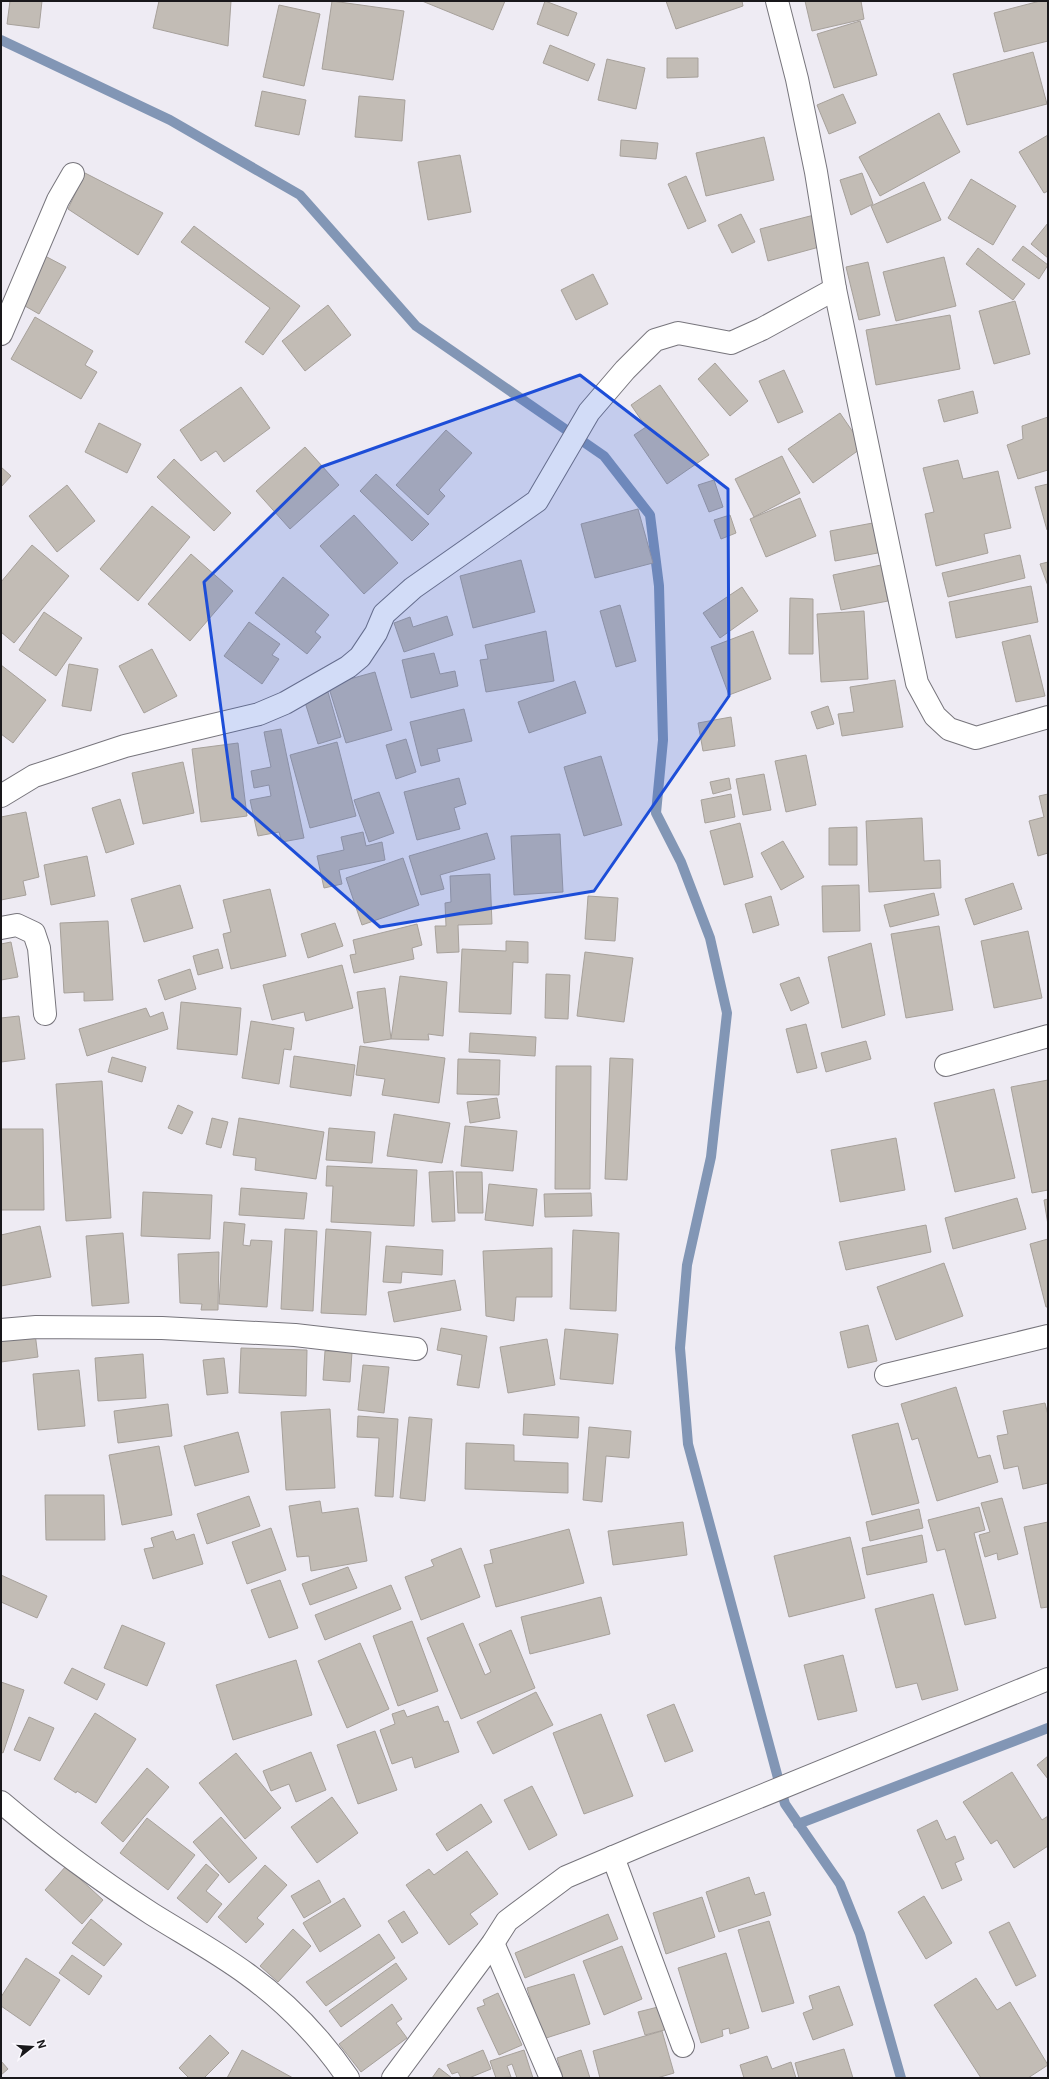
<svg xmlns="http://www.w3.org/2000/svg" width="1049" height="2079" font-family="Inter,sans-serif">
<rect width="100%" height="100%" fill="#eeebf3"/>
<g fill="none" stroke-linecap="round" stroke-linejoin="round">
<!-- stream -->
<g stroke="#8296b5" stroke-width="10">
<polyline points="1,40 170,120 300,195 416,326 604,456 650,515 659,586 663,740 656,813 681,862 710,938 727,1013 711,1157 687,1265 680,1348 688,1444 785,1804 840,1884 860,1934 901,2078"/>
<polyline points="798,1824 1048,1728"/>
</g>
</g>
<!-- building -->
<g fill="#c2bcb5" stroke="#a7a19b">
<polygon points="10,1 42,1 39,28 7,24"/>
<polygon points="159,1 231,1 228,46 153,28"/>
<polygon points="332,1 404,11 393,80 322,69"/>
<polygon points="422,1 505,1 493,30"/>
<polygon points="545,1 577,13 568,36 537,24"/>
<polygon points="666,1 742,1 743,6 676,29"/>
<polygon points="805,1 861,1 864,19 812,31"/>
<polygon points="1040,1 1048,1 1048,41 1004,52 994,13"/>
<polygon points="279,5 320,14 304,86 263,77"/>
<polygon points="860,21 877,75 834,88 817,34"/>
<polygon points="550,45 595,64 588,81 543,63"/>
<polygon points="1033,52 1047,104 967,125 953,74"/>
<polygon points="667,58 698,58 698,77 667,78"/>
<polygon points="607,59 645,68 636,109 598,100"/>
<polygon points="262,91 306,100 299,135 255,126"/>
<polygon points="843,94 856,123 829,134 817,105"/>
<polygon points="359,96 405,100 402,141 355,137"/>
<polygon points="939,113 960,152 880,196 859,157"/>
<polygon points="1048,135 1048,191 1044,193 1019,152"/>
<polygon points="764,137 774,180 706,196 696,153"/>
<polygon points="621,140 658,143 656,159 620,156"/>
<polygon points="460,155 471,212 428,220 418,162"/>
<polygon points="85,173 163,213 138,255 68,209"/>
<polygon points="862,173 873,204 851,215 840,180"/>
<polygon points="686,176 706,221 688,229 668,184"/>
<polygon points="971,179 1016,206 993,245 948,218"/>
<polygon points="924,182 941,220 887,243 871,206"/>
<polygon points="741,214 755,242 732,253 718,225"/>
<polygon points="814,215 823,246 768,261 760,229"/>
<polygon points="1048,223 1048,258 1031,244"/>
<polygon points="194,226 300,306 263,355 245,342 270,308 181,242"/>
<polygon points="1023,246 1048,265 1039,279 1012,260"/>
<polygon points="978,248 1025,284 1013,300 966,264"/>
<polygon points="45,256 66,267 39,314 18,302"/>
<polygon points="944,257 956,306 896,321 883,272"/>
<polygon points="868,262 880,315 859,320 846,267"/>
<polygon points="593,274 608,304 576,320 561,290"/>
<polygon points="1015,301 1030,354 994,364 979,311"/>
<polygon points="328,305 351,335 305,371 282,341"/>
<polygon points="950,315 960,369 876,385 866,330"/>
<polygon points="35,317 93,351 85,365 97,372 81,399 11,359"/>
<polygon points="715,363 748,401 730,416 698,379"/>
<polygon points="784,370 803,412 778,423 759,381"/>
<polygon points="660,385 709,455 667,484 634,435 646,427 631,405"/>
<polygon points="241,387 270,428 224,462 216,451 201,461 180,430"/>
<polygon points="973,391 978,413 944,422 938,400"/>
<polygon points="840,413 863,447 813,483 788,449"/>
<polygon points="1048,417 1048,470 1018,479 1007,445 1023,439 1022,426"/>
<polygon points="99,423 141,444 127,473 85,452"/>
<polygon points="446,430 472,453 439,490 445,496 428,515 396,485"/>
<polygon points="305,447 339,485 290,529 256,491"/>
<polygon points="782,456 800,493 754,517 735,479"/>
<polygon points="174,459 231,513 214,531 157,477"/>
<polygon points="958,460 963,479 998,471 1011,528 984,534 988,553 936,566 925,514 934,512 923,468"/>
<polygon points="1,467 11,476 1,487"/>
<polygon points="376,474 429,524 412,541 360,491"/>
<polygon points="714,480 723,507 709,512 698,485"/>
<polygon points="1048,484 1048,530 1047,530 1035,487"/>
<polygon points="67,485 95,521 57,552 29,516"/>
<polygon points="800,498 816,536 766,557 750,519"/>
<polygon points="152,506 190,537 138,601 100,569"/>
<polygon points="638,509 653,563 595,578 581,524"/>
<polygon points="354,515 398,563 364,594 320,546"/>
<polygon points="730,515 736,533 721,539 714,520"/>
<polygon points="878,522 883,552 835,561 830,531"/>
<polygon points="32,545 69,576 14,643 1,632 1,582"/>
<polygon points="191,554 233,591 190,641 148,604"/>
<polygon points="1020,555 1025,578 948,597 942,573"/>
<polygon points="521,560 535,612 473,628 460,576"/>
<polygon points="1048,562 1048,586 1040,564"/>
<polygon points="881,565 888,601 841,610 833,575"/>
<polygon points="283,577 329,615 315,632 321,637 307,654 255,613"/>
<polygon points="1031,586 1038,622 956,638 949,602"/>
<polygon points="742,587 758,611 720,638 703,613"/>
<polygon points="790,598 813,599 813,654 789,654"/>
<polygon points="620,605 636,661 616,667 600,611"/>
<polygon points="864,611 868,679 821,682 817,614"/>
<polygon points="44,612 82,638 56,676 19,650"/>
<polygon points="447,616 453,635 404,652 394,623 410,617 413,627"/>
<polygon points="249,622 280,644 272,655 279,659 262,684 224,656"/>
<polygon points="546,631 554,681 486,692 480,660 488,659 485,645"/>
<polygon points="753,631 771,679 729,695 711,647"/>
<polygon points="1030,635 1045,696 1016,702 1002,642"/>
<polygon points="152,649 177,696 144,713 119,666"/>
<polygon points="434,653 440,674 455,671 458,686 411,698 402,660"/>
<polygon points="69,664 98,669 91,711 62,706"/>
<polygon points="1,665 46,700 13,743 1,734"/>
<polygon points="375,672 392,730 346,743 328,685"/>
<polygon points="895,680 903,727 842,736 838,714 854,712 850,687"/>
<polygon points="575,681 586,713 529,733 518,702"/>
<polygon points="328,692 341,737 318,744 304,699"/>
<polygon points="828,706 834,724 817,729 811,712"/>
<polygon points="464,709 472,741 437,749 440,761 421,766 410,722"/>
<polygon points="731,717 735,746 703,751 698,723"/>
<polygon points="281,729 304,838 282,842 279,832 258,836 250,800 271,796 269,785 254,788 251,771 271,767 264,732"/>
<polygon points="406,739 416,772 396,779 386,745"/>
<polygon points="337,742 356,816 310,828 290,755"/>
<polygon points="238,743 247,816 201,822 192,749"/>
<polygon points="806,755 816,805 786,812 775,761"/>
<polygon points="601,756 622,825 584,836 564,767"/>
<polygon points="183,762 194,813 143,824 132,773"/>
<polygon points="764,774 771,810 743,815 736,779"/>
<polygon points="459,778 466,804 454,808 460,829 417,840 404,792"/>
<polygon points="729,778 731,789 713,794 710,782"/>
<polygon points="379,792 394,833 369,842 354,800"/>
<polygon points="731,794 735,817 705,823 701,800"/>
<polygon points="1048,794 1048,853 1038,856 1029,821 1044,817 1039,796"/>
<polygon points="120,799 134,844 106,853 92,808"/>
<polygon points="26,812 39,877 23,881 26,895 1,900 1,817"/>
<polygon points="922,818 924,861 940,860 941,888 869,892 866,821"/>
<polygon points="740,823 753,877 724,885 710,831"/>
<polygon points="857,827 857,865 829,865 829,828"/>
<polygon points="363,832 366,846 382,842 385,860 339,870 342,884 324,888 317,856 344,850 341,837"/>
<polygon points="487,833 495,859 440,875 444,889 421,895 409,856"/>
<polygon points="560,834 563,892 514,895 511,836"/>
<polygon points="783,841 804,877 781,890 761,853"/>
<polygon points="87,856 95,896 51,905 44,865"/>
<polygon points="403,858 419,905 362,925 346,878"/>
<polygon points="490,874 492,924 458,925 459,952 437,953 435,926 446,926 445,903 451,902 450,876"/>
<polygon points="1013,883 1022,909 974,925 965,899"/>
<polygon points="180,885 193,928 144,942 131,899"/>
<polygon points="859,885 860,931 823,932 822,886"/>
<polygon points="270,889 286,956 231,969 223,934 231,932 223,900"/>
<polygon points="934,893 939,915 890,927 884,905"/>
<polygon points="588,896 618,898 615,941 585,939"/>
<polygon points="771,896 779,925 753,933 745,904"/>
<polygon points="108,921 113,1000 84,1001 84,992 64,993 60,923"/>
<polygon points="335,923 343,946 308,958 301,934"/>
<polygon points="417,924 422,945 412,948 414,959 354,973 350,955 356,954 353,940"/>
<polygon points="939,926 953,1010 906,1018 891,934"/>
<polygon points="1028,931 1042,998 994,1008 981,941"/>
<polygon points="506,941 528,942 528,963 513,962 511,1014 459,1012 462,949 506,951"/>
<polygon points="11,942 18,977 1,980 1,944"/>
<polygon points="871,943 885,1015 842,1028 828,957"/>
<polygon points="218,949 223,968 198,975 193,956"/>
<polygon points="585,952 633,958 624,1022 577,1016"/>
<polygon points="342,965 353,1008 306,1021 304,1012 272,1020 263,985"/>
<polygon points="190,969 196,989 165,1000 158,980"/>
<polygon points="546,974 570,975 568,1019 545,1018"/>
<polygon points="400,976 447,982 443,1036 428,1034 429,1040 391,1039"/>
<polygon points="799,977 809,1003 791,1011 780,984"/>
<polygon points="385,988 391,1039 364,1043 357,992"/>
<polygon points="181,1002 241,1008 237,1055 177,1049"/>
<polygon points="146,1008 150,1017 163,1012 168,1029 87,1056 79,1029"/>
<polygon points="19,1016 25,1059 1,1062 1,1018"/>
<polygon points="251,1021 294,1028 291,1050 284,1049 279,1084 242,1078"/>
<polygon points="806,1024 817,1068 797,1073 786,1029"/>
<polygon points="470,1033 536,1037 535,1056 469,1052"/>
<polygon points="866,1041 871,1059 826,1072 821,1053"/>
<polygon points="360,1046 445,1058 439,1103 382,1095 385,1079 356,1075"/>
<polygon points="294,1056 355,1065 351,1096 290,1087"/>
<polygon points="112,1057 146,1067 142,1082 108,1072"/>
<polygon points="610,1058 633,1059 627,1180 605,1179"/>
<polygon points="458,1059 500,1060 499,1095 457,1094"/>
<polygon points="556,1066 591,1066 590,1189 555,1189"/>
<polygon points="1048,1080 1048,1190 1032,1193 1011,1087"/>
<polygon points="102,1081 111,1218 66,1221 56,1084"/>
<polygon points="994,1089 1015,1178 955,1192 934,1103"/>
<polygon points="497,1098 500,1118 470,1123 467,1102"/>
<polygon points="178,1105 193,1112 182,1134 168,1128"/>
<polygon points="394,1114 450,1123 442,1163 387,1156"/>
<polygon points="212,1118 228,1122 221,1148 206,1144"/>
<polygon points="239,1118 324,1132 316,1179 255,1170 256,1158 233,1155"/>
<polygon points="465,1126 517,1131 513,1171 461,1166"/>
<polygon points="329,1128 375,1132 372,1163 326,1160"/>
<polygon points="1,1129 43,1129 44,1210 1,1210"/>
<polygon points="896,1138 905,1190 840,1202 831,1150"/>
<polygon points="327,1166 417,1170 414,1226 331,1222 333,1186 326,1186"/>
<polygon points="453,1171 455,1221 432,1222 429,1172"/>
<polygon points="456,1172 482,1172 483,1213 458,1213"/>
<polygon points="489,1184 537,1189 533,1226 485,1220"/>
<polygon points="241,1188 307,1193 304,1219 239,1215"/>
<polygon points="143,1192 212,1195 210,1239 141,1236"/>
<polygon points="591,1193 592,1216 545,1217 544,1194"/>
<polygon points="1017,1198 1026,1229 953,1249 945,1218"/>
<polygon points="1048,1199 1048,1225 1044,1200"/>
<polygon points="224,1222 245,1224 243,1245 250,1246 251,1240 272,1241 267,1307 219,1304"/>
<polygon points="926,1225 931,1252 846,1270 839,1242"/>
<polygon points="40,1226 51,1277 1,1286 1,1235"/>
<polygon points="285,1229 317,1231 313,1311 281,1309"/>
<polygon points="326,1229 371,1232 366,1315 321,1313"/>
<polygon points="573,1230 619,1233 616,1311 570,1309"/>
<polygon points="123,1233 129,1303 92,1306 86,1236"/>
<polygon points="1048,1239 1048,1307 1046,1307 1030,1244"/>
<polygon points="386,1246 443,1250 442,1275 402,1272 401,1283 383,1282"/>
<polygon points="552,1248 552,1297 516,1297 514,1321 486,1316 483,1251"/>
<polygon points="219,1252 218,1310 201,1310 202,1304 180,1303 178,1254"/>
<polygon points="944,1263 963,1316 896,1340 877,1287"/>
<polygon points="455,1280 461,1310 394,1322 388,1292"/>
<polygon points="868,1325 877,1361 848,1368 840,1332"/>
<polygon points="441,1328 487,1336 479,1388 457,1385 462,1355 437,1350"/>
<polygon points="565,1329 618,1334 613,1384 560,1379"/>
<polygon points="35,1333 38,1357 1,1362 1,1337"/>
<polygon points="547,1339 555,1385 508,1393 500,1347"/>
<polygon points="241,1348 307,1350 306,1396 239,1393"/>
<polygon points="325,1351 352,1352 350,1382 323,1380"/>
<polygon points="143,1354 146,1398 98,1401 95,1358"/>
<polygon points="224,1358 228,1393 207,1395 203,1360"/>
<polygon points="363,1365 389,1367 384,1413 358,1410"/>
<polygon points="79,1370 85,1426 38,1430 33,1374"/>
<polygon points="956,1387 978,1458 990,1455 998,1482 937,1501 918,1438 912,1440 901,1404"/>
<polygon points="1045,1403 1048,1415 1048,1483 1023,1489 1018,1466 1004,1469 997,1436 1008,1434 1003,1411"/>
<polygon points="168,1404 172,1436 118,1443 114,1411"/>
<polygon points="330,1409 335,1488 286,1490 281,1412"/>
<polygon points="524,1414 579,1417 578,1438 523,1435"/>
<polygon points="358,1416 398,1419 393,1497 375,1496 379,1438 357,1437"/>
<polygon points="409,1417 432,1419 425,1501 400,1498"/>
<polygon points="898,1423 919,1503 872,1515 852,1435"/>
<polygon points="589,1427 631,1431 629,1458 606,1456 602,1502 583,1500"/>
<polygon points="238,1432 249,1472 195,1486 184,1446"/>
<polygon points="466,1443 514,1445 514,1461 568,1463 568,1493 465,1489"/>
<polygon points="159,1446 172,1515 122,1525 109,1455"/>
<polygon points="45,1495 104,1495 105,1540 46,1540"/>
<polygon points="249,1496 260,1526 207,1544 197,1514"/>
<polygon points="1002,1498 1018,1554 998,1560 997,1553 985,1557 979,1535 990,1532 981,1503"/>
<polygon points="320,1501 322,1513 358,1508 367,1561 311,1571 309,1556 297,1557 289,1506"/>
<polygon points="979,1507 985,1530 974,1533 996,1618 965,1625 945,1549 937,1551 928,1520"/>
<polygon points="919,1509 923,1528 870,1541 866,1522"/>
<polygon points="683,1522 687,1555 613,1565 608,1531"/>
<polygon points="1048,1522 1048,1607 1041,1608 1024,1527"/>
<polygon points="271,1528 286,1570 247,1584 232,1542"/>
<polygon points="569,1529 584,1583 496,1607 484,1565 493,1563 490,1550"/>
<polygon points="173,1531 176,1540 194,1534 203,1564 153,1579 144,1549 154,1547 151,1538"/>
<polygon points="922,1535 927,1562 867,1575 862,1548"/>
<polygon points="850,1537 865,1598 789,1617 774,1556"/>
<polygon points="461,1548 480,1597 421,1620 405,1577 434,1566 431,1560"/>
<polygon points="348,1567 357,1588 310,1605 302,1584"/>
<polygon points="1,1575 47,1596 37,1618 1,1602"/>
<polygon points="280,1580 298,1628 269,1638 251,1590"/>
<polygon points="391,1585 401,1609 325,1640 315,1615"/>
<polygon points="933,1594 958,1690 922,1700 917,1683 896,1688 875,1609"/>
<polygon points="601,1597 610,1634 530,1654 521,1617"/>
<polygon points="412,1621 438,1691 398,1706 373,1636"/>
<polygon points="463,1623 485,1675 491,1672 479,1644 511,1630 535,1688 461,1719 427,1638"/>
<polygon points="122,1625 165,1643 147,1686 104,1668"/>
<polygon points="360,1643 389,1709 347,1728 318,1661"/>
<polygon points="843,1655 857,1711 818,1720 804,1665"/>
<polygon points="296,1660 312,1715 233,1740 216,1685"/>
<polygon points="72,1668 105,1684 97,1700 64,1683"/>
<polygon points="1,1682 24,1690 3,1753 1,1752"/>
<polygon points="536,1692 553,1725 493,1754 477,1722"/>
<polygon points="674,1704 693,1751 665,1762 647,1715"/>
<polygon points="438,1706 444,1722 448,1721 459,1752 415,1768 412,1757 392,1764 380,1730 395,1724 392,1714 404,1710 407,1717"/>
<polygon points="95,1713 136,1739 96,1803 77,1791 76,1793 54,1779"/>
<polygon points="601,1714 633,1796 584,1814 553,1733"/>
<polygon points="29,1717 54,1728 40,1761 14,1750"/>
<polygon points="375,1731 397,1790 358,1804 337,1745"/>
<polygon points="311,1752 326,1790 296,1802 289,1784 271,1791 263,1771"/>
<polygon points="236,1753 281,1808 245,1839 199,1783"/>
<polygon points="1048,1756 1048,1779 1037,1765"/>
<polygon points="147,1768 169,1787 123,1842 101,1823"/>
<polygon points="1012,1772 1042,1820 1048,1816 1048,1846 1014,1868 997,1840 991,1844 963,1802"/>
<polygon points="532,1786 557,1835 529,1850 504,1800"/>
<polygon points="332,1797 358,1833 317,1863 291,1827"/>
<polygon points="481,1804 492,1822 447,1851 436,1834"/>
<polygon points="221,1817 257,1858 229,1883 193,1842"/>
<polygon points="147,1818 195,1855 168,1890 120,1853"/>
<polygon points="937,1820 946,1840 955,1836 964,1859 955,1863 962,1880 942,1889 917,1830"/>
<polygon points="467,1851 498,1894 470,1914 478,1924 449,1945 406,1885 429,1869 434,1875"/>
<polygon points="206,1864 219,1875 206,1891 222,1904 207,1923 177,1898"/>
<polygon points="265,1865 287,1885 257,1918 264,1924 246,1943 218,1917"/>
<polygon points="66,1866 103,1900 82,1924 45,1890"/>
<polygon points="749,1877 755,1895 764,1892 771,1915 719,1932 706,1892"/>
<polygon points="319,1880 331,1902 304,1918 291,1896"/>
<polygon points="924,1896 952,1943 926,1959 898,1912"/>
<polygon points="702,1897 715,1937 666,1954 653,1913"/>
<polygon points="344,1898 361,1926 320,1952 303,1923"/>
<polygon points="404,1911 418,1933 402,1943 388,1921"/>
<polygon points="608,1914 618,1939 525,1978 515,1953"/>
<polygon points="91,1919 122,1944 104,1966 72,1943"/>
<polygon points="769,1921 794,2003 762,2012 738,1930"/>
<polygon points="1009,1922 1036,1976 1016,1986 989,1932"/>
<polygon points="293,1929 311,1946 278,1982 260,1966"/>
<polygon points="379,1934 395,1958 326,2006 306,1982"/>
<polygon points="622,1946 642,1999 604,2015 583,1961"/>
<polygon points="726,1953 749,2028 730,2034 729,2028 722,2030 723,2036 701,2043 678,1968"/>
<polygon points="72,1955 102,1976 89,1995 59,1973"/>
<polygon points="26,1958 60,1980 30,2026 1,2006 1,1997"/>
<polygon points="396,1963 407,1979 341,2027 329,2011"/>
<polygon points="574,1974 590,2024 543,2039 527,1988"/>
<polygon points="976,1978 997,2010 1010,2002 1048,2065 1028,2078 981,2078 934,2005"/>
<polygon points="839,1986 853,2025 813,2040 803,2013 813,2009 809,1996"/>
<polygon points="498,1993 522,2045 499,2055 477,2008 485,2005 483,2000"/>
<polygon points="392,2004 402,2019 396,2023 407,2038 361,2072 339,2044"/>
<polygon points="662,2006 668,2029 645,2035 638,2012"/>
<polygon points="662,2031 674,2073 657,2078 600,2078 593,2051"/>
<polygon points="210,2035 229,2053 204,2078 189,2078 179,2068"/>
<polygon points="844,2049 853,2078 799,2078 795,2063"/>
<polygon points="242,2050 293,2078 227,2078"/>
<polygon points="483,2050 491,2069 469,2078 461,2078 458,2072 452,2074 447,2065"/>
<polygon points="524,2050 533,2078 517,2078 512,2064 507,2066 511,2077 496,2078 490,2061"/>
<polygon points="581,2050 590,2078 563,2078 557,2058"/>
<polygon points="767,2056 772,2069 791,2062 796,2078 744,2078 740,2065"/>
<polygon points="1,2061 8,2069 1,2075"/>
<polygon points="439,2068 452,2078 432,2078"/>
</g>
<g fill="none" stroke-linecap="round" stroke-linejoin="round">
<defs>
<g id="minor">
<polyline points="777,1 797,79 816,172 835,289 917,683 935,716 949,729 976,738 1048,717"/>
<polyline points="1,334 58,200 73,174"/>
<polyline points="1,796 34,776 125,746 259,714 285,703 348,667 360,657 376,633 384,614 413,588 537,501 589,412 625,370 655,340 678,333 731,343 762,329 835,289"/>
<polyline points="1,928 17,925 34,933 39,948 45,1014"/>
<polyline points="946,1065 1048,1036"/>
<polyline points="1,1330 36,1327 162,1328 295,1335 416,1349"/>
<polyline points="886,1375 1048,1336"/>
<path d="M1,1802C49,1843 100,1880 152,1914C184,1934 217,1952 247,1974C287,2003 321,2038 348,2078"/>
<polyline points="613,1857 683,2046"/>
<polyline points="493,1943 551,2078"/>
<polyline points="393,2078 493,1943 507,1921 566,1877 646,1843 1048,1679"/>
</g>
</defs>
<!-- minor casing -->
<use href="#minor" stroke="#77757c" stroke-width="24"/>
<!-- minor -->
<use href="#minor" stroke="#fff" stroke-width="22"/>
</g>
<!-- marked area -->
<path fill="#1d4ed8" fill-opacity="0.2" stroke="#1d4ed8" stroke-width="3" stroke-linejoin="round" d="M580,375L728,489L729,696L594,891L380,927L233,798L204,582L321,467Z"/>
<!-- border -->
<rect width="1049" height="2079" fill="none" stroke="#19181b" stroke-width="4"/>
<!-- north arrow -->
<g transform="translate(32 2047) rotate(73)" stroke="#fbf9fe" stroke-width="3" paint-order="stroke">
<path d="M0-3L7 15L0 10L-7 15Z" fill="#19181b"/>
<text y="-6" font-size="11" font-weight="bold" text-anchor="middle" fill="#19181b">N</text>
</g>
</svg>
